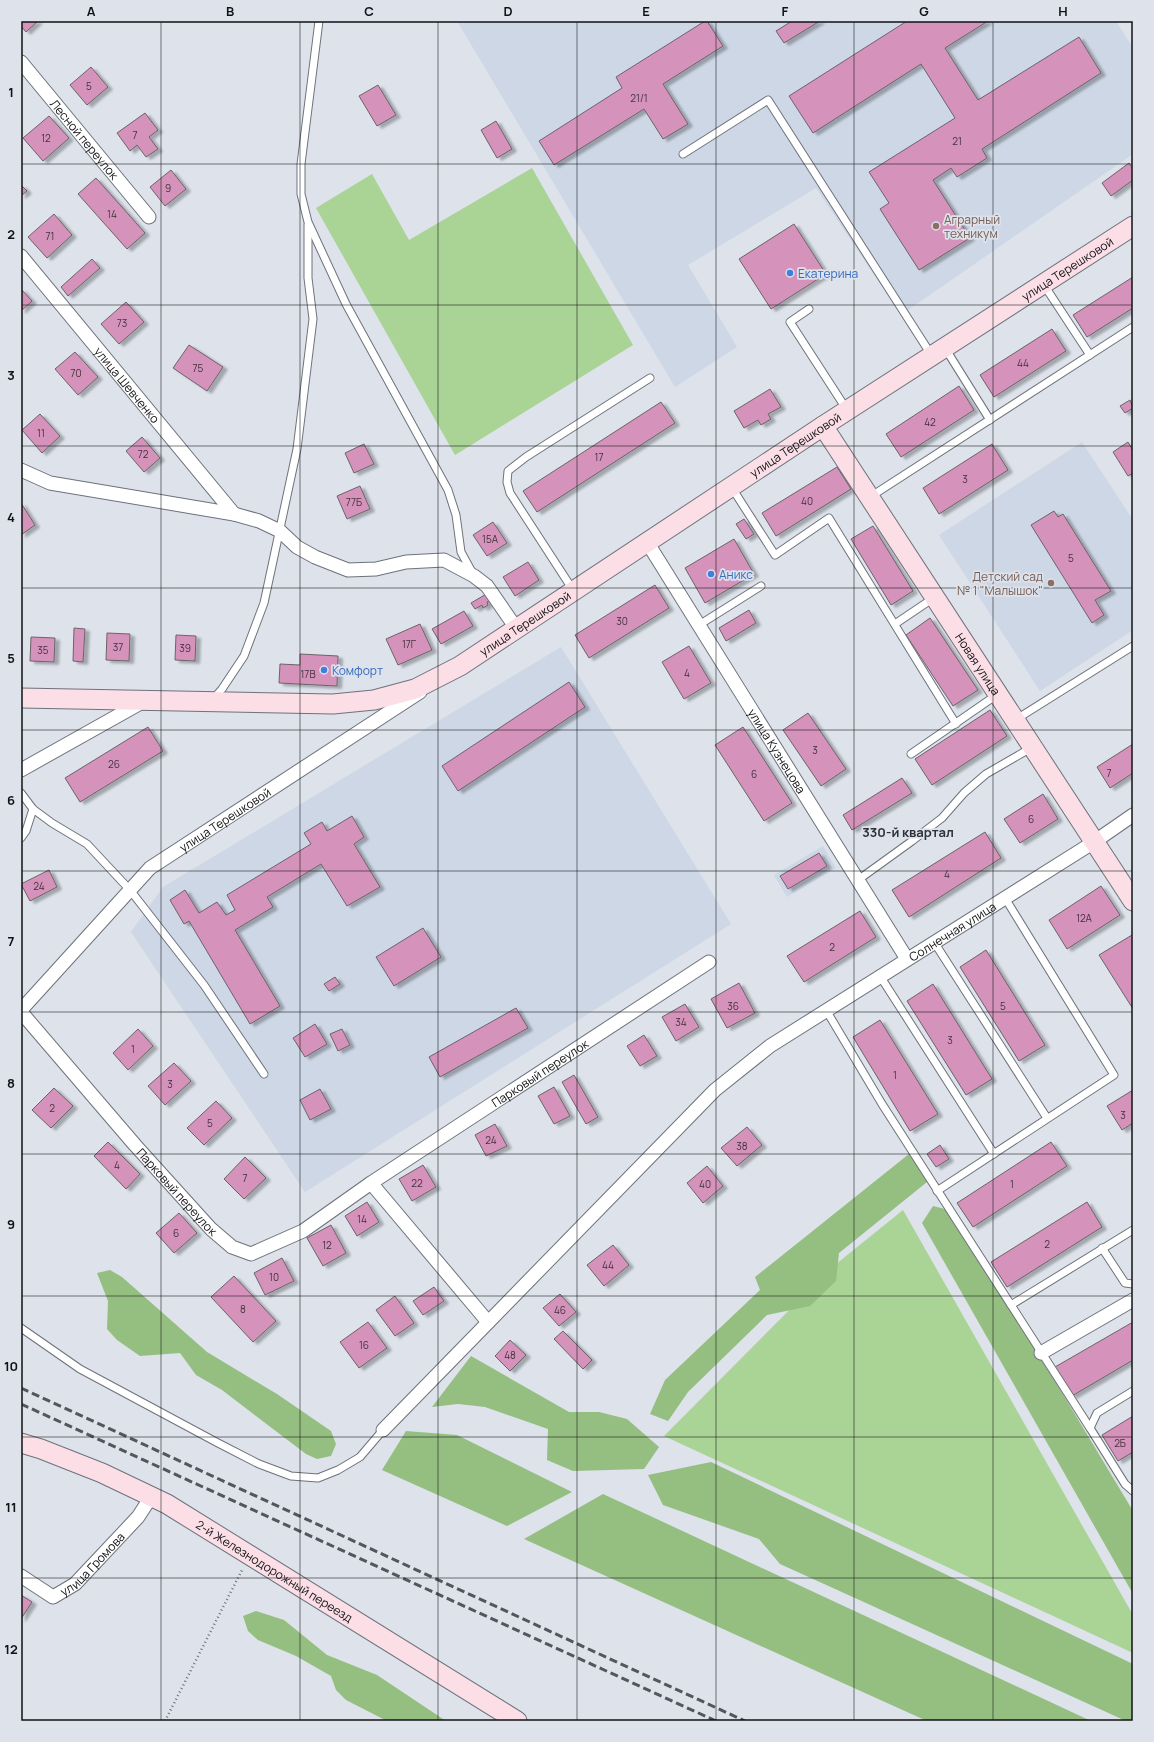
<svg xmlns="http://www.w3.org/2000/svg" width="1154" height="1742" font-family="Manrope,sans-serif">
<defs>
<filter id="shadow"><feDropShadow dx="4.5" dy="2.5" stdDeviation="1" flood-color="#0004"/></filter>
</defs>
<rect width="100%" height="100%" fill="#dde2eb"/>
<!-- built -->
<g fill="#ced7e6">
<polygon points="457,21 1116,21 1133,48 1133,154 901,315 816,188 688,265 737,347 675,387"/>
<polygon points="1082,442 1133,520 1133,630 1040,691 939,535"/>
<polygon points="561,647 731,924 305,1192 131,932 163,887"/>
<polygon points="823,846 836,868 787,897 774,875"/>
</g>
<!-- green -->
<g fill="#aad396">
<polygon points="532,168 633,345 455,455 316,208 372,174 409,240"/>
<polygon points="903,1210 1133,1615 1133,1653 664,1436 830,1269"/>
</g>
<!-- forest -->
<g fill="#95be81">
<polygon points="914,1150 932,1178 839,1253 836,1281 810,1306 767,1315 688,1392 668,1421 650,1414 665,1380 760,1290 755,1277"/>
<polygon points="933,1206 953,1211 1133,1511 1133,1594 922,1223"/>
<polygon points="110,1270 122,1277 207,1352 277,1394 331,1431 336,1444 331,1456 317,1459 306,1454 222,1390 196,1375 180,1353 140,1356 117,1340 107,1329 108,1301 97,1273"/>
<polygon points="471,1356 569,1412 599,1412 627,1419 659,1447 644,1469 573,1471 547,1460 548,1429 485,1407 458,1404 432,1407"/>
<polygon points="406,1431 457,1435 572,1492 507,1526 382,1470"/>
<polygon points="711,1462 1133,1664 1133,1721 1126,1721 780,1564 759,1539 663,1505 648,1475"/>
<polygon points="603,1494 1091,1721 927,1721 524,1539"/>
<polygon points="256,1611 284,1620 327,1655 377,1675 446,1721 387,1721 346,1700 336,1690 331,1676 296,1656 258,1640 248,1631 243,1616"/>
</g>
<!-- building -->
<g fill="#d592ba" stroke="#6c6368" filter="url(#shadow)">
<polygon points="21,21 38,21 26,32 21,26"/>
<polygon points="705,21 707,21 723,46 663,84 688,124 663,139 644,109 554,165 539,141 622,88 616,77"/>
<polygon points="792,21 820,21 784,43 776,31"/>
<polygon points="907,21 988,21 945,48 978,100 1079,37 1101,73 982,149 987,158 957,177 951,168 933,180 970,238 919,270 880,209 889,203 869,172 955,118 921,64 813,133 789,96"/>
<polygon points="91,67 108,87 87,105 70,85"/>
<polygon points="378,85 396,115 377,126 359,96"/>
<polygon points="145,113 158,130 149,137 158,149 146,157 137,145 130,151 117,133"/>
<polygon points="49,116 69,138 43,161 23,138"/>
<polygon points="496,121 512,149 497,158 481,130"/>
<polygon points="1129,163 1133,169 1133,180 1111,196 1102,183"/>
<polygon points="171,170 186,189 165,206 150,187"/>
<polygon points="96,178 145,233 127,249 78,194"/>
<polygon points="21,185 27,191 21,196"/>
<polygon points="54,214 72,235 47,258 28,237"/>
<polygon points="794,224 826,274 771,309 739,259"/>
<polygon points="92,259 100,268 68,296 61,287"/>
<polygon points="1133,277 1133,308 1087,337 1073,315"/>
<polygon points="21,289 32,301 21,311"/>
<polygon points="126,302 144,322 119,344 101,324"/>
<polygon points="1052,329 1066,351 994,397 980,375"/>
<polygon points="189,345 223,367 207,391 173,368"/>
<polygon points="75,352 98,377 78,395 55,369"/>
<polygon points="959,386 974,410 901,457 886,434"/>
<polygon points="770,389 781,407 768,414 771,419 761,425 758,420 744,428 734,411"/>
<polygon points="1130,400 1133,408 1125,413 1120,406"/>
<polygon points="661,402 675,423 537,512 523,491"/>
<polygon points="40,414 60,436 42,453 22,430"/>
<polygon points="142,437 160,458 144,472 126,451"/>
<polygon points="1128,442 1133,451 1133,473 1128,476 1113,452"/>
<polygon points="364,444 374,464 354,473 345,453"/>
<polygon points="992,444 1008,470 939,514 923,488"/>
<polygon points="837,467 851,489 776,536 762,513"/>
<polygon points="360,486 370,509 347,519 337,496"/>
<polygon points="21,503 35,525 21,535"/>
<polygon points="1054,511 1058,517 1063,514 1111,591 1095,600 1104,615 1092,623 1031,525"/>
<polygon points="744,519 754,534 746,539 736,524"/>
<polygon points="493,522 507,543 487,556 473,535"/>
<polygon points="873,526 913,591 891,605 851,539"/>
<polygon points="734,539 754,574 705,603 685,568"/>
<polygon points="528,562 539,580 515,596 503,577"/>
<polygon points="655,585 669,608 589,658 575,635"/>
<polygon points="488,593 492,599 487,602 488,605 483,608 482,605 475,609 471,603"/>
<polygon points="749,610 756,623 726,641 719,628"/>
<polygon points="464,611 473,626 441,644 432,629"/>
<polygon points="930,618 978,690 953,706 906,635"/>
<polygon points="420,624 432,650 398,665 386,639"/>
<polygon points="74,628 85,629 83,662 73,661"/>
<polygon points="107,633 130,634 129,661 106,660"/>
<polygon points="176,635 196,636 195,661 175,660"/>
<polygon points="31,637 55,638 54,662 30,661"/>
<polygon points="689,646 711,683 684,699 662,662"/>
<polygon points="300,654 338,656 337,686 279,683 280,664 300,665"/>
<polygon points="569,682 585,707 458,791 442,766"/>
<polygon points="990,710 1007,736 932,785 915,759"/>
<polygon points="808,713 846,769 821,786 783,730"/>
<polygon points="148,727 163,751 80,802 65,778"/>
<polygon points="743,727 792,803 764,821 715,745"/>
<polygon points="1133,744 1133,773 1110,788 1097,767"/>
<polygon points="902,778 912,793 852,830 843,815"/>
<polygon points="1043,794 1058,819 1020,843 1004,819"/>
<polygon points="352,816 364,837 354,844 380,887 347,906 321,864 267,897 273,907 235,930 280,1006 250,1024 189,921 184,924 170,900 185,890 199,913 217,902 226,915 235,910 227,895 311,844 304,833 322,822 327,831"/>
<polygon points="985,832 1001,858 909,917 892,890"/>
<polygon points="819,853 827,866 788,889 780,876"/>
<polygon points="49,870 57,887 30,901 21,884"/>
<polygon points="1101,886 1120,915 1067,949 1049,920"/>
<polygon points="860,911 876,937 804,982 787,956"/>
<polygon points="423,928 441,957 394,986 376,957"/>
<polygon points="1132,935 1133,935 1133,1009 1099,955"/>
<polygon points="986,950 1045,1045 1019,1061 960,967"/>
<polygon points="335,977 340,984 329,991 324,984"/>
<polygon points="739,983 755,1013 727,1028 711,999"/>
<polygon points="933,984 992,1079 966,1095 907,1001"/>
<polygon points="685,1004 699,1027 676,1041 662,1017"/>
<polygon points="516,1008 528,1028 440,1077 429,1057"/>
<polygon points="880,1020 938,1114 910,1131 853,1037"/>
<polygon points="315,1024 327,1044 305,1057 293,1038"/>
<polygon points="138,1029 153,1046 128,1070 113,1053"/>
<polygon points="342,1029 350,1045 338,1051 330,1034"/>
<polygon points="644,1035 657,1056 640,1066 627,1046"/>
<polygon points="174,1063 191,1081 165,1105 148,1086"/>
<polygon points="574,1075 598,1117 586,1124 562,1082"/>
<polygon points="554,1087 570,1116 554,1124 538,1096"/>
<polygon points="54,1088 73,1106 51,1128 32,1110"/>
<polygon points="320,1089 331,1109 310,1120 300,1100"/>
<polygon points="1133,1090 1133,1123 1122,1130 1107,1106"/>
<polygon points="216,1101 232,1118 204,1145 187,1128"/>
<polygon points="495,1124 507,1146 486,1156 475,1135"/>
<polygon points="747,1127 762,1145 737,1166 721,1148"/>
<polygon points="108,1142 140,1174 126,1189 94,1156"/>
<polygon points="1051,1142 1067,1166 973,1227 957,1203"/>
<polygon points="940,1145 949,1159 936,1167 927,1154"/>
<polygon points="245,1157 266,1178 244,1199 224,1179"/>
<polygon points="423,1165 436,1187 412,1201 399,1179"/>
<polygon points="707,1166 723,1186 703,1203 687,1183"/>
<polygon points="367,1202 379,1222 357,1236 345,1216"/>
<polygon points="1087,1202 1102,1227 1007,1287 991,1262"/>
<polygon points="179,1213 197,1233 174,1253 156,1233"/>
<polygon points="331,1225 346,1253 323,1266 307,1238"/>
<polygon points="613,1245 629,1265 604,1286 587,1265"/>
<polygon points="282,1258 294,1281 265,1295 254,1273"/>
<polygon points="234,1276 276,1321 253,1342 211,1297"/>
<polygon points="434,1287 444,1301 423,1315 413,1301"/>
<polygon points="560,1294 576,1312 559,1326 543,1308"/>
<polygon points="395,1296 414,1323 395,1336 376,1310"/>
<polygon points="368,1322 387,1348 359,1368 340,1342"/>
<polygon points="1133,1322 1133,1360 1072,1396 1055,1367"/>
<polygon points="563,1331 592,1360 583,1369 554,1339"/>
<polygon points="510,1340 526,1355 510,1371 495,1356"/>
<polygon points="1133,1416 1133,1452 1118,1461 1102,1435"/>
<polygon points="21,1595 32,1602 21,1619"/>
</g>
<g fill="none" stroke-linecap="round" stroke-linejoin="round">
<defs>
<g id="lane">
<polyline points="319,21 301,164 301,194 308,222 346,304 448,490 456,515 461,552 473,574"/>
<polyline points="683,154 768,100 932,356"/>
<polyline points="1044,285 1090,355"/>
<polyline points="809,309 790,322 847,410"/>
<polyline points="945,348 990,420"/>
<polyline points="732,488 775,555 829,518 956,724"/>
<polyline points="870,497 1133,327"/>
<polyline points="573,590 510,493 507,482 508,471 526,457 650,378"/>
<polyline points="895,624 935,597"/>
<polyline points="699,625 761,586"/>
<polyline points="214,698 222,689 244,656 264,603 297,449 313,319 308,278 308,225"/>
<polyline points="1015,720 1133,646"/>
<polyline points="911,754 998,694"/>
<polyline points="21,793 33,809 52,823 87,844 130,890 204,985 264,1074"/>
<polyline points="21,838 26,831 33,809"/>
<polyline points="858,880 912,841 942,818 964,793 986,774 1031,748"/>
<polyline points="934,942 1047,1118"/>
<polyline points="880,976 994,1154"/>
<polyline points="826,1010 882,1104 1090,1428"/>
<polyline points="937,1191 1114,1075 1005,898"/>
<polyline points="1102,1248 1125,1283 1133,1284"/>
<polyline points="1011,1305 1133,1230"/>
<polyline points="21,1328 80,1369 218,1443 259,1464 291,1476 318,1478 338,1470 360,1457 383,1430"/>
<polyline points="1133,1391 1097,1413 1090,1428 1125,1484 1133,1491"/>
</g>
<g id="street">
<path id="s1" d="M21,62L149,217"/>
<path id="s2" d="M21,256L234,514"/>
<polyline points="21,470 50,483 234,514 259,521 280,531 297,547 315,557 348,570 376,569 406,562 444,560 474,576 487,586 516,628"/>
<path id="s3" d="M647,542L907,959"/>
<polyline points="21,770 144,701"/>
<path id="s4" d="M21,1010L150,868L420,692"/>
<path id="s5" d="M21,1012L135,1145L211,1229L232,1247L251,1254L303,1231L371,1183L709,962"/>
<polyline points="371,1183 488,1322"/>
<polyline points="1041,1353 1133,1300"/>
<path id="s6" d="M383,1430L715,1090L770,1046L1094,842L1133,815"/>
<path id="s7" d="M21,1576L53,1597L75,1584L138,1517L151,1497"/>
</g>
<g id="secondary">
<path id="s8" d="M823,426L1133,901"/>
<path id="s9" d="M21,698L333,704L374,700L415,689L460,666L823,426L1133,226"/>
<path id="s10" d="M21,1443L41,1449L102,1473L167,1504L517,1721"/>
</g>
</defs>
<!-- lane casing -->
<use href="#lane" stroke="#6e727a" stroke-width="9"/>
<!-- street casing -->
<use href="#street" stroke="#6e727a" stroke-width="15"/>
<!-- secondary casing -->
<use href="#secondary" stroke="#6e727a" stroke-width="21"/>
<!-- path -->
<polyline stroke="#6d7076" stroke-width="2.5" stroke-dasharray="1 3" stroke-linecap="butt" points="165,1721 242,1570"/>
<!-- lane -->
<use href="#lane" stroke="#fff" stroke-width="7"/>
<!-- street -->
<use href="#street" stroke="#fff" stroke-width="13"/>
<!-- secondary -->
<use href="#secondary" stroke="#fbdee6" stroke-width="19"/>
<!-- rail -->
<g stroke="#54565b" stroke-width="3" stroke-dasharray="8 4" stroke-linecap="butt">
<polyline points="21,1388 745,1721"/>
<polyline points="21,1404 716,1721"/>
</g>
</g>
<!-- grid -->
<path fill="none" stroke="#111215" stroke-width="1" stroke-opacity="0.55" d="M161,21V1721M300,21V1721M438,21V1721M577,21V1721M716,21V1721M854,21V1721M993,21V1721M21,164H1133M21,305H1133M21,446H1133M21,588H1133M21,730H1133M21,871H1133M21,1012H1133M21,1154H1133M21,1296H1133M21,1437H1133M21,1578H1133"/>
<!-- markers -->
<g fill="#8d6e63" stroke="#dde2eb" stroke-width="1.5">
<circle cx="936" cy="226" r="4"/>
<circle cx="1051" cy="583" r="4"/>
</g>
<g fill="#3f7fe0" stroke="#dde2eb" stroke-width="1.5">
<circle cx="790" cy="273" r="4"/>
<circle cx="711" cy="574" r="4"/>
<circle cx="324" cy="670" r="4"/>
</g>
<g text-anchor="middle" dominant-baseline="central" stroke-width="3.5" stroke-linejoin="round" paint-order="stroke">
<!-- number labels -->
<g font-size="10" fill="#42323e">
<text x="89" y="86">5</text>
<text x="639" y="98">21/1</text>
<text x="135" y="135">7</text>
<text x="46" y="138">12</text>
<text x="957" y="141">21</text>
<text x="168" y="188">9</text>
<text x="112" y="214">14</text>
<text x="50" y="236">71</text>
<text x="122" y="323">73</text>
<text x="1023" y="363">44</text>
<text x="198" y="368">75</text>
<text x="76" y="373">70</text>
<text x="930" y="422">42</text>
<text x="41" y="433">11</text>
<text x="143" y="454">72</text>
<text x="599" y="457">17</text>
<text x="965" y="479">3</text>
<text x="807" y="501">40</text>
<text x="354" y="502">77Б</text>
<text x="490" y="539">15А</text>
<text x="1071" y="558">5</text>
<text x="622" y="621">30</text>
<text x="409" y="644">17Г</text>
<text x="118" y="647">37</text>
<text x="185" y="648">39</text>
<text x="43" y="650">35</text>
<text x="687" y="673">4</text>
<text x="308" y="674">17В</text>
<text x="815" y="750">3</text>
<text x="114" y="764">26</text>
<text x="1109" y="773">7</text>
<text x="754" y="774">6</text>
<text x="1031" y="819">6</text>
<text x="947" y="874">4</text>
<text x="39" y="886">24</text>
<text x="1084" y="918">12А</text>
<text x="832" y="947">2</text>
<text x="733" y="1006">36</text>
<text x="1003" y="1006">5</text>
<text x="681" y="1022">34</text>
<text x="950" y="1040">3</text>
<text x="133" y="1049">1</text>
<text x="895" y="1075">1</text>
<text x="170" y="1084">3</text>
<text x="52" y="1108">2</text>
<text x="1123" y="1115">3</text>
<text x="210" y="1123">5</text>
<text x="491" y="1140">24</text>
<text x="742" y="1146">38</text>
<text x="117" y="1165">4</text>
<text x="245" y="1178">7</text>
<text x="417" y="1183">22</text>
<text x="705" y="1184">40</text>
<text x="1012" y="1184">1</text>
<text x="362" y="1219">14</text>
<text x="176" y="1233">6</text>
<text x="1047" y="1244">2</text>
<text x="327" y="1245">12</text>
<text x="608" y="1265">44</text>
<text x="274" y="1277">10</text>
<text x="243" y="1309">8</text>
<text x="560" y="1310">46</text>
<text x="364" y="1345">16</text>
<text x="510" y="1355">48</text>
<text x="1120" y="1443">2Б</text>
</g>
<!-- street labels -->
<g font-size="12" fill="#111215" stroke="#dde2eb">
<text stroke="none"><textPath href="#s1" startOffset="100">Лесной переулок</textPath></text>
<text stroke="none"><textPath href="#s9" startOffset="1172">улица Терешковой</textPath></text>
<text stroke="none"><textPath href="#s2" startOffset="167">улица Шевченко</textPath></text>
<text stroke="none"><textPath href="#s9" startOffset="848">улица Терешковой</textPath></text>
<text stroke="none"><textPath href="#s9" startOffset="524">улица Терешковой</textPath></text>
<text stroke="none"><textPath href="#s8" startOffset="284">Новая улица</textPath></text>
<text stroke="none"><textPath href="#s3" startOffset="246">улица Кузнецова</textPath></text>
<text stroke="none"><textPath href="#s4" startOffset="281">улица Терешковой</textPath></text>
<text stroke="none"><textPath href="#s6" startOffset="761">Солнечная улица</textPath></text>
<text stroke="none"><textPath href="#s5" startOffset="678">Парковый переулок</textPath></text>
<text stroke="none"><textPath href="#s5" startOffset="238">Парковый переулок</textPath></text>
<text stroke="none"><textPath href="#s7" startOffset="90">улица Громова</textPath></text>
<text stroke="none"><textPath href="#s10" startOffset="285">2-й Железнодорожный переезд</textPath></text>
</g>
<!-- education labels -->
<g font-size="12" fill="#785e54" stroke="#dde2eb" text-anchor="start">
<text x="944" y="219">Аграрный<tspan x="944" dy="14">техникум</tspan></text>
<text x="1043" y="576" text-anchor="end">Детский сад<tspan x="1043" dy="14">№ 1 "Малышок"</tspan></text>
</g>
<!-- shop labels -->
<g font-size="12" fill="#366cbe" stroke="#dde2eb" text-anchor="start">
<text x="798" y="273">Екатерина</text>
<text x="719" y="574">Аникс</text>
<text x="332" y="670">Комфорт</text>
</g>
<!-- neighbourhood labels -->
<g font-size="13" font-weight="bold" fill="#2d3138" stroke="#dde2eb">
<text x="908" y="832">330-й квартал</text>
</g>
</g>
<!-- border -->
<rect width="1154" height="1742" fill="none" stroke="#dde2eb" stroke-width="44"/>
<rect x="22" y="22" width="1110" height="1698" fill="none" stroke="#111215" stroke-width="1.5"/>
<g font-size="13" text-anchor="middle" font-weight="bold" fill="#111215">
<text x="91" y="16">A</text>
<text x="230" y="16">B</text>
<text x="369" y="16">C</text>
<text x="508" y="16">D</text>
<text x="646" y="16">E</text>
<text x="785" y="16">F</text>
<text x="924" y="16">G</text>
<text x="1063" y="16">H</text>
<text x="11" y="97">1</text>
<text x="11" y="239">2</text>
<text x="11" y="380">3</text>
<text x="11" y="522">4</text>
<text x="11" y="663">5</text>
<text x="11" y="805">6</text>
<text x="11" y="946">7</text>
<text x="11" y="1088">8</text>
<text x="11" y="1229">9</text>
<text x="11" y="1371">10</text>
<text x="11" y="1512">11</text>
<text x="11" y="1654">12</text>
</g>
</svg>
